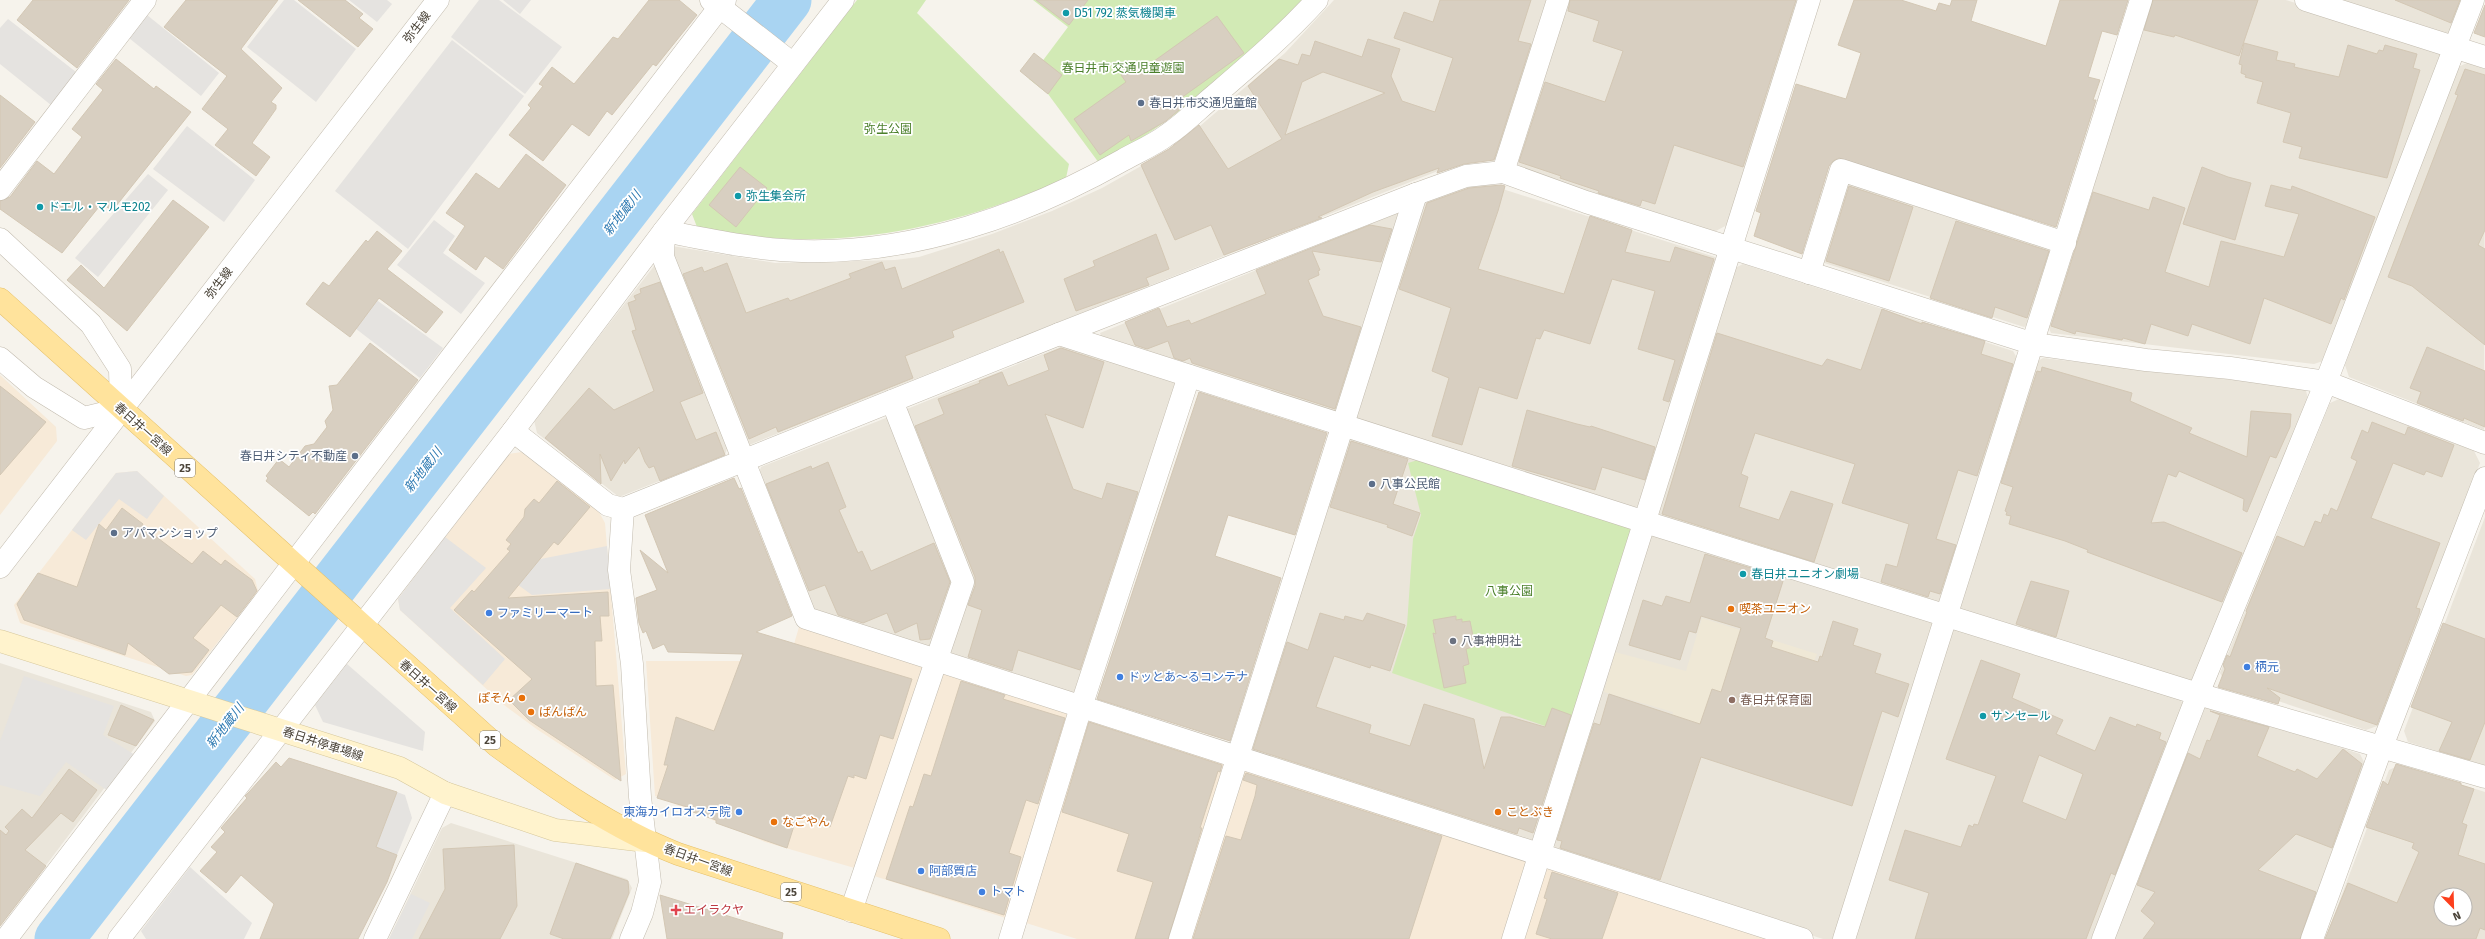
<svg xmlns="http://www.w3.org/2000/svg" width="2485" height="939" font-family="'Fira Sans','Noto Sans JP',sans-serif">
<rect width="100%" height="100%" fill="#f6f3ec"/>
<!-- residential -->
<g fill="#eae5da" fill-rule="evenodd">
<polygon points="1334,0 1547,0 1497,158 1453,165 749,445 743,442 669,249 672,246 775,263 895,260 919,257 992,234 1052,211 1102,188 1159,156 1200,126 1285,53"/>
<polygon points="1565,0 1801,0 1729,224 1712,233 1521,171 1515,158"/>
<polygon points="2150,0 2286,0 2442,50 2323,361 2314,364 2051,333 2048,326"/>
<polygon points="2330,0 2462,0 2449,37"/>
<polygon points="2467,63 2485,69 2484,430 2349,377 2345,365 2458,67"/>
<polygon points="1844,180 2057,245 2033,323 2024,327 1818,261"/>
<polygon points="1473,184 1487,184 1715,257 1718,263 1640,505 1634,508 1359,423 1354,415 1422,204"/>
<polygon points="1398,213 1400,219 1341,409 1333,414 1103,341 1100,333"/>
<polygon points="658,261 728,445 725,455 619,497 537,433 534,420"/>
<polygon points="1743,264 2013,351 2019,362 1944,602 1937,606 1661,520 1658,513 1735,268"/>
<polygon points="1065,345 1173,379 1177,387 1077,693 1071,697 948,658 971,583 904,414 907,409"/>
<polygon points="2043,358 2304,388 2306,391 2308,398 2192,680 2186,682 1961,614 1957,607 2034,363"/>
<polygon points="2339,399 2474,451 2480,463 2380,725 2366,730 2226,684 2220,673 2330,403"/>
<polygon points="891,416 955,584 933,647 926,650 809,613 757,479 761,467"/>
<polygon points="1354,438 1629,523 1535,843 1249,750 1346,441"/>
<polygon points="2485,517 2485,766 2408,742 2404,731"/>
<polygon points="1655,533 1930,619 1934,627 1838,933 1832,939 1823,939 1557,853 1554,845 1650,535"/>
<polygon points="1955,627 2179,696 2184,707 2091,939 1854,939 1947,633"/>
<polygon points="0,663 151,712 155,721 0,926"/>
<polygon points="2211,705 2360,754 2366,766 2299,939 2113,939 2205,708"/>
<path d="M2400,765L2485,792V939H2325L2389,770ZM2441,895H2465V919H2441Z"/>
<polygon points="451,823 627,879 632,888 612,939 389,939 442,828"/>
</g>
<!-- commercial -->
<g fill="#f7ead8">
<polygon points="0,375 56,427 57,441 0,515"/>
<polygon points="522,452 599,512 605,523 626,774 615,780 538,730 504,705 400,610 398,599 508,454"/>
<polygon points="137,471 255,579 258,591 192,675 186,676 20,623 14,605 116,473"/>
<polygon points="799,627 921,664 925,671 858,869 765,842 655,796 646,661 789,661"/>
<polygon points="946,673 1068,711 1009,919 871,875 937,676"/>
<polygon points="1092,719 1225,762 1173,939 1077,939 1023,922 1085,722"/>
<polygon points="1246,769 1526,858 1528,865 1505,939 1189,939 1241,771"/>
<polygon points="1553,865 1785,939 1524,939 1546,870"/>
</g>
<!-- education -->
<polygon fill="#efe8d6" points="1702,618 1817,654 1812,666 1664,744 1673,712 1604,692 1615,652 1686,671"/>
<!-- green -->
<g fill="#d2eab5">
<path d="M857,0H926L917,13L1069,164L1066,178C948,231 824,256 697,227L692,214Z"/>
<path d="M1033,0H1302C1258,45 1210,90 1159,126C1140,140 1119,151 1099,163L1048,94L1029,79L1068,27Z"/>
<polygon points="1421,459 1629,524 1632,530 1568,734 1392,673 1407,625 1413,539 1421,515 1408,463"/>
</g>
<!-- parking -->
<g fill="#e5e3e0">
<polygon points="284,0 294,0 356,49 316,102 247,47"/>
<polygon points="349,0 387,0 392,4 377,22"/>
<polygon points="479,0 499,0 562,47 525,94 451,37"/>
<polygon points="503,0 531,0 520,14"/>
<polygon points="147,15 219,73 201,96 129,38"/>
<polygon points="8,19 76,72 51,105 0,64 0,28"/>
<polygon points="452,40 524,96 408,249 335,191"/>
<polygon points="187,126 255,180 224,222 153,169"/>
<polygon points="148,174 168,190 98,277 75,258"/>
<polygon points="434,220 455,236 443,253 485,283 461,314 397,265"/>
<polygon points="371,296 443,348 420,378 351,325"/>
<polygon points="137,471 164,496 147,519 119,499 86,540 72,530 116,473"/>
<polygon points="445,537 486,568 450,608 505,659 483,685 400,610 398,599"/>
<polygon points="607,546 611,589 532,595 510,579 520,563"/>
<polygon points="347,664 425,732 423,751 323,722 315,705"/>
<polygon points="24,676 114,706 103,735 135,755 108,791 66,762 40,796 0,785 0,741"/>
<polygon points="397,792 405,795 412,818 397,855 376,847"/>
<polygon points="190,867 252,923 244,939 146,939 141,931"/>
<polygon points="411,894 430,903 412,939 389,939"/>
</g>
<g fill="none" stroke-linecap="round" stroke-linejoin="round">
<!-- river -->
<polyline stroke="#a9d4f2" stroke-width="49" points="59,939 787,0"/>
</g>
<!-- building -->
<g fill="#d8cfc1" stroke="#d3c7b4" fill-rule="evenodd">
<polygon points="33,0 129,0 77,68 17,20"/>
<polygon points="186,0 278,0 241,49 282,88 271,102 276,105 276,109 252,143 270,157 256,176 215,145 228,129 202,109 227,76 164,27"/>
<polygon points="298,0 345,0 363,14 359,18 373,29 358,47"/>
<polygon points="649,0 679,0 697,15 656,66 653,64 612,115 607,111 589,136 572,124 543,161 509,135 531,108 528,105 543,86 539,84 552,67 574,84 613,37 618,39"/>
<polygon points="1036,0 1088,0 1069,25"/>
<path d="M1440,0H1531L1518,41L1531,44L1494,160L1464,164L1437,173L1439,168L1373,192L1318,217L1322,218L1224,255L1211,225L1175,240L1141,165L1169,149L1199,125L1228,169L1282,139L1248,86L1279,59L1298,65L1302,54L1310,56L1315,41L1362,57L1368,39L1400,49L1391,76L1402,101L1435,112L1453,58L1394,38L1404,12L1433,22ZM1323,72L1385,93L1285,135L1302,82Z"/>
<polygon points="1570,0 1796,0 1743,167 1674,145 1655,204 1642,200 1640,206 1598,193 1599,191 1560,178 1561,176 1519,162 1545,82 1605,102 1623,51 1593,41 1599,21 1568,11"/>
<polygon points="1854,0 1901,0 1936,11 1939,3 1950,6 1952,0 1977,0 1971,21 2046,46 2060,0 2128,0 2117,35 2102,31 2088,77 2100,80 2093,100 2096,100 2056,227 1839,158 1833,161 1829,166 1802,254 1754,236 1761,213 1756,211 1796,84 1846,99 1861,53 1838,45"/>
<polygon points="2153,0 2258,0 2239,56 2175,35 2174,37 2144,30"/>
<polygon points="2395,0 2460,0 2451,23"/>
<polygon points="2485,5 2485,37 2474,33"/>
<polygon points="1217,16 1244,53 1181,98 1186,104 1166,121 1131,141 1129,135 1100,155 1074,119 1126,82 1121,75 1139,63 1143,69"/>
<polygon points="2244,43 2278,52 2276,60 2295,64 2294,67 2339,77 2348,45 2377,54 2379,50 2383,51 2385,45 2417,54 2413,68 2420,70 2387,178 2299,158 2302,147 2283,142 2291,113 2257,103 2263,82 2245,77 2246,75 2241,73 2242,65 2239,64"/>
<polygon points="1034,53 1062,75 1048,94 1020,71"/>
<polygon points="116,59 154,89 156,86 191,112 112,211 102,203 62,253 0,209 0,201 10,197 37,161 54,174 82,137 72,129 103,90 96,84"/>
<polygon points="2465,69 2485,75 2485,230 2478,245 2485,249 2485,345 2412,286 2388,277 2458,95 2455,94"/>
<polygon points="0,95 35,122 0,168"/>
<polygon points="526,154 566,185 503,269 485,256 476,270 449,250 465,226 446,213 476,173 499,189"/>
<polygon points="740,167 767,188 736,227 709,205"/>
<polygon points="2202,167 2228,177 2251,183 2235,240 2183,224"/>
<polygon points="1501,185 1505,186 1498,211 1478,269 1564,294 1590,216 1632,230 1625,252 1670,262 1675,247 1714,259 1669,402 1663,400 1675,360 1638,349 1655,291 1612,279 1590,344 1544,330 1540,339 1536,338 1517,399 1479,387 1462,445 1432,436 1449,378 1432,371 1451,308 1399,289 1427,203 1469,188"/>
<polygon points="2271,185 2291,190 2292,186 2375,217 2344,300 2341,298 2331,324 2264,298 2250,344 2192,324 2188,336 2151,324 2145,344 2123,338 2122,340 2076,331 2075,334 2051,326 2093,192 2149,210 2153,197 2185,208 2165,272 2209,287 2221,241 2284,257 2299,214 2265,206"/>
<polygon points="1849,186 1913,207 1889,281 1826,261"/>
<polygon points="173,200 209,227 127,331 67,280 81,265 104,288"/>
<polygon points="1956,221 2049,251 2027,318 1995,307 1992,318 1930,298"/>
<polygon points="1370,225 1392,229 1381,262 1312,251 1320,270 1318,271 1319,275 1308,280 1323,316 1361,327 1335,409 1192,363 1190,358 1183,361 1174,358 1168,341 1147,349 1135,345 1125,322 1159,308 1167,327 1189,320 1191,324 1266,294 1256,270"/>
<polygon points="377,231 402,251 387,269 443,312 426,333 379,298 350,337 306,304 323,282 329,286 366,240 368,242"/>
<polygon points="1156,234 1169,269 1146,278 1149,285 1076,311 1064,279 1095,266 1093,261"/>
<polygon points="999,249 1000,253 1003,251 1024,302 952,331 954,337 905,356 913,378 778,432 776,427 749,439 683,274 702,267 704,272 727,263 746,313 788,298 790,301 851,278 849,274 882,262 885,270 895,267 902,289"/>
<polygon points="660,282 703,393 680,402 696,440 716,432 725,455 660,481 654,466 649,468 645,462 639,447 625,464 624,460 611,481 600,454 601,484 545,438 589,388 614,410 654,391 632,331 636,330 628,303 636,300 634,296 641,293 640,289"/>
<polygon points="1882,309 1922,324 1922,322 1985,341 1981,354 2013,364 1977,476 1958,470 1936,539 1956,545 1940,594 1930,591 1928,597 1881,582 1886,564 1897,567 1909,524 1842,503 1855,464 1755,433 1741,474 1748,477 1739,507 1779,520 1791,491 1833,504 1814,562 1662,514 1717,333 1822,366 1827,359 1861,370"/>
<polygon points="370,343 418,380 315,514 313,512 309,516 266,481 268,478 266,476 279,459 289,467 305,446 314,444 327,427 325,421 333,410 329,386 337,385"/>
<polygon points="2427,347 2485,371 2485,427 2464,418 2463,421 2417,403 2421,392 2410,388"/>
<polygon points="1061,348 1104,362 1083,428 1045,414 1073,489 1102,499 1107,483 1138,492 1080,670 1018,650 1012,671 968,657 982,610 968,605 975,586 975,577 915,426 944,414 938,399 980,383 979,381 1002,372 1008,386 1049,370 1044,355"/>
<polygon points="2042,367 2132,393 2130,401 2192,428 2189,433 2247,457 2251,411 2291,414 2290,427 2276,458 2270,456 2247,512 2243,510 2244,499 2179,471 2176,477 2168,474 2151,523 2164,522 2242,553 2222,602 2087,552 2088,550 2065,541 2009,524 2011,516 2006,515 2007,512 2005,511 2013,487 2001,483 2037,371 2041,372"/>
<polygon points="0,386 46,422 0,475"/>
<polygon points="1199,392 1327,433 1295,535 1228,515 1215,556 1281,578 1230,741 1097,699"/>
<polygon points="1527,410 1577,424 1590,427 1591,426 1655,447 1645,480 1602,467 1595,490 1512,466"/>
<polygon points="2372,422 2405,435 2408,427 2454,445 2442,477 2426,471 2424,475 2393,463 2371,518 2440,543 2416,608 2420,609 2419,614 2377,725 2267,688 2280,698 2278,704 2218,687 2225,669 2223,665 2227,655 2230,657 2247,612 2246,611 2277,536 2304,547 2315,521 2321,523 2324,514 2328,516 2331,508 2337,511 2357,461 2351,458 2362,430 2368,433"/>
<polygon points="1351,441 1408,459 1393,504 1420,513 1412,536 1387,527 1388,525 1330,507"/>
<polygon points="828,462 846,507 839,510 858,553 862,551 871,571 934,543 950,582 930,639 920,640 917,623 895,633 887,613 863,623 838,615 825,585 809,591 766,484 811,466 812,469"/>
<polygon points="734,478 739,489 741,488 792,616 756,632 912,679 893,739 880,735 866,779 854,775 854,778 848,776 830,827 797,816 787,848 716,823 716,820 693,812 694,809 657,798 668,765 664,765 676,717 714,731 743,654 668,652 664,644 653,649 646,631 643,633 639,623 636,598 657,590 640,550 668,573 645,515"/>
<polygon points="557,481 590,507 558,545 554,542 508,598 608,592 609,616 600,616 602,641 595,641 596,686 613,685 621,781 529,720 509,700 532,679 454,610 472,590 474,592 510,551 507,549 511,544 506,540 524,517 525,509 534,499 539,503"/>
<polygon points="122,508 143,524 142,526 192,564 203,551 221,565 225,560 252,580 257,591 237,617 221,605 193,638 209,650 192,672 169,674 128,643 125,655 24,620 17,604 38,573 77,587 99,524 106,530"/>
<polygon points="1705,554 1784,578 1765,638 1773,641 1771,647 1818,662 1820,656 1822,657 1833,621 1858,629 1853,645 1881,654 1875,673 1909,684 1898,717 1882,711 1852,806 1701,757 1660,880 1560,848 1562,841 1557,840 1594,723 1600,725 1609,694 1700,724 1712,689 1721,692 1741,628 1701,616 1696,633 1689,631 1680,660 1629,645 1643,600 1662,606 1666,596 1690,603"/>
<polygon points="2031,581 2069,591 2056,637 2016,624"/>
<polygon points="1320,613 1344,620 1345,616 1363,621 1367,613 1405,625 1390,671 1371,665 1370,668 1334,656 1316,707 1371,725 1369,733 1410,746 1424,704 1474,719 1484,769 1501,717 1510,717 1545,727 1552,708 1571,715 1533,833 1519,828 1517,834 1253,749 1287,642 1308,650"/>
<polygon points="1456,616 1456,620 1462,619 1462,622 1470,621 1475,646 1466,649 1469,664 1463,666 1466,683 1444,688 1433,633 1436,634 1433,620"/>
<polygon points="2443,623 2485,639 2485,722 2470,760 2439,751 2452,722 2411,707"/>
<path d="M1981,660L2020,674L2012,698L2063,720L2056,734L2095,751L2110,717L2136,727L2137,724L2161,733L2159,739L2166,742L2115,875L2111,873L2086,939H1915L1929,893L1889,880L1905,830L1961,847L1969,825L1973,827L1974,824L1978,825L1996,776L1946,759ZM2039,755L2083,774L2066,820L2022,802Z"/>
<polygon points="961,681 1005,695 1003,699 1065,718 1038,804 1026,800 1009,853 1021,857 1004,915 886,879 910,806 913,807 924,774 931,776"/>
<polygon points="121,705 154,720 136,746 108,735"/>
<polygon points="2210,711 2269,727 2257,756 2295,772 2297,769 2317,779 2343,749 2362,764 2332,848 2296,834 2258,870 2316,892 2300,939 2143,939 2155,923 2141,911 2155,892 2137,885 2188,753 2200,759 2207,740 2210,741 2220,715"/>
<polygon points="1089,722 1222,765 1220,772 1218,771 1200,828 1202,828 1168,939 1135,939 1153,882 1117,871 1129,834 1062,812"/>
<polygon points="289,758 397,792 376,847 397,855 387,882 358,939 260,939 274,904 241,875 226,893 200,871 217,852 211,847 225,832 221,828 247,798 245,796 249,792 276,762 281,767"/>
<path d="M2396,764L2461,783V785L2474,789L2462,823L2467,825L2458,855L2485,864V930L2480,928L2476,939H2325L2348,883L2397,903L2419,852L2412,848L2414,843L2366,827L2383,781L2388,785ZM2441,895H2465V919H2441Z"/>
<polygon points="69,769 97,790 73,822 61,813 25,850 46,866 0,926 0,830 6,835 9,831 5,827 22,809 32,818"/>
<polygon points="1246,773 1442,836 1409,939 1193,939 1226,836 1241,840 1255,796 1257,785 1243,780"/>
<polygon points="514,845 517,906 500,939 419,939 445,889 443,849"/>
<polygon points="576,863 628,881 629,893 610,939 564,939 550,934"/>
<polygon points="1552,872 1618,893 1602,939 1552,939 1536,934 1547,899 1544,898"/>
<polygon points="660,895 783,933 782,939 667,939"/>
</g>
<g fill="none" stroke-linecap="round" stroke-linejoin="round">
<defs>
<g id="minor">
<polyline points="711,0 793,64"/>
<path d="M1317,0C1285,35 1251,64 1215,95C1199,108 1184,124 1167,135C1154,145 1137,152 1123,160C1026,215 914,254 802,251C755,250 710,240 664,231L663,257L806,618L1802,939"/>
<polyline points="2306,0 2485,57"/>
<polyline points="1503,172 1558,0"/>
<polyline points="0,189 145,0"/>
<polyline points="0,239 91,324 120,369 121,409 84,418 34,387 0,358"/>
<polyline points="1809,273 1841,170 2065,243"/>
<polyline points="1059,334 1645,522 2198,694 2485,777"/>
<polyline points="513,431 608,505 623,509 1059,334 1416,194 1466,176 1503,172 1586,202 2034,344 2146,360 2230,368 2326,382 2485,443"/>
<polyline points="623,509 619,570 632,664 640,797 650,882 642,913 631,939"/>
<polyline points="851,911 963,582 892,401"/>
<polyline points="6,939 725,0"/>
<polyline points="119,939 513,431 664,231 843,0"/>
<polyline points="375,939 445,793"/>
<polyline points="1010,939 1081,707 1189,376"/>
<polyline points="1180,939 1416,194"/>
<polyline points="1513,939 1809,0"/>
<polyline points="1844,939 2141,0"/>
<polyline points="2103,939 2198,694 2326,382 2473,0"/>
<polyline points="2312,939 2381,749 2485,478"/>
</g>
<polyline id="tertiary" points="0,567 438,0"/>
<polyline id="secondary" points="0,641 400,768 445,793 555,830 645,841"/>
<path id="primary" d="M0,299L497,746C554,787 612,828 678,854L939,939"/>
</defs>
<!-- minor casing -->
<use href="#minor" stroke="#c2bbae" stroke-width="23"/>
<!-- tertiary casing -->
<use href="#tertiary" stroke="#c2bbae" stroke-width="23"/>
<!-- secondary casing -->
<use href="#secondary" stroke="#d6c79b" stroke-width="23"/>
<!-- primary casing -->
<use href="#primary" stroke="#e6c16a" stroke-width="23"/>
<!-- minor -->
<use href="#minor" stroke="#fff" stroke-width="22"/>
<!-- tertiary -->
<use href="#tertiary" stroke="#fff" stroke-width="22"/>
<!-- secondary -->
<use href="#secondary" stroke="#fff3cd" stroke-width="22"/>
<!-- primary -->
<use href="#primary" stroke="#ffe39c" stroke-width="22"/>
</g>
<!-- markers -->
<g fill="#0f9aa8" stroke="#fff" stroke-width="1.5">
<circle cx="1066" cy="13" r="4"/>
<circle cx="738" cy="196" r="4"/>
<circle cx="40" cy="207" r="4"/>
<circle cx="1743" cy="574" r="4"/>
<circle cx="1983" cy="716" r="4"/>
</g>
<g fill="#5c6f8a" stroke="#fff" stroke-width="1.5">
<circle cx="1141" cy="103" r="4"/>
<circle cx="355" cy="456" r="4"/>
<circle cx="1372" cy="484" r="4"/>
<circle cx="114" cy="533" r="4"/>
</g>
<g fill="#e8710a" stroke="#fff" stroke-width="1.5">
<circle cx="1731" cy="609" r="4"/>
<circle cx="522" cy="698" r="4"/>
<circle cx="531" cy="712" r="4"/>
<circle cx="1498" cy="812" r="4"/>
<circle cx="774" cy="822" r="4"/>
</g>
<g fill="#3f7fe0" stroke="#fff" stroke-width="1.5">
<circle cx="489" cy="613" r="4"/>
<circle cx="2247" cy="667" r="4"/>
<circle cx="1120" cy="677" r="4"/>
<circle cx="739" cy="812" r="4"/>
<circle cx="921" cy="871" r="4"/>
<circle cx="982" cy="892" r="4"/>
</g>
<circle fill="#6b7280" stroke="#fff" stroke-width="1.5" cx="1453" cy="641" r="4"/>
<circle fill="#8d6e63" stroke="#fff" stroke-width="1.5" cx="1732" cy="700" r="4"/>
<path fill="#e0444e" stroke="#fff" stroke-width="1.5" d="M674 904h4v4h4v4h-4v4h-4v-4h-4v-4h4z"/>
<g text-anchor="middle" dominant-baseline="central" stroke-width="3.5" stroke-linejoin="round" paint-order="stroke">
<!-- shield labels -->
<g fill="#fff" stroke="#817c74" stroke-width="1">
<rect x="175" y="459" width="20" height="18" rx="3"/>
<rect x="480" y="731" width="20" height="18" rx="3"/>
<rect x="781" y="883" width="20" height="18" rx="3"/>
</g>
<g font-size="11" font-weight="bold" fill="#4b4439">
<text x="185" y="468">25</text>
<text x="490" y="740">25</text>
<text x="791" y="892">25</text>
</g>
<!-- culture labels -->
<g font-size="12" fill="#0d838f" stroke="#fff" text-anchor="start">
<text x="1074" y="13">D51 792 蒸気機関車</text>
<text x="746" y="196">弥生集会所</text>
<text x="48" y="207">ドエル・マルモ202</text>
<text x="1751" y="574">春日井ユニオン劇場</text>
<text x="1991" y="716">サンセール</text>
</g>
<!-- street labels -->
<g font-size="12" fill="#4b4439" stroke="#fff">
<text transform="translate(417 27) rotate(-52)">弥生線</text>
<text transform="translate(219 283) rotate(-52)">弥生線</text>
<text transform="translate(143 429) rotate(42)">春日井一宮線</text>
<text transform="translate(428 686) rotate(42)">春日井一宮線</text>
<text transform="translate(323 744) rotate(18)">春日井停車場線</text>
<text transform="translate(698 860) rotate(20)">春日井一宮線</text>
</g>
<!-- park labels -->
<g font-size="12" fill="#4a7f2a" stroke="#fff">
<text x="1123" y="68">春日井市 交通児童遊園</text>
<text x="888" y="129">弥生公園</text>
<text x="1509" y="591">八事公園</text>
</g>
<!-- service labels -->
<g font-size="12" fill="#4e5e75" stroke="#fff" text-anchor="start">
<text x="1149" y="103">春日井市交通児童館</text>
<text x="347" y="456" text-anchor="end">春日井シティ不動産</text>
<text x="1380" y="484">八事公民館</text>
<text x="122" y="533">アパマンショップ</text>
</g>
<!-- food labels -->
<g font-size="12" fill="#c56008" stroke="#fff" text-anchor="start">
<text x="1739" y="609">喫茶ユニオン</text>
<text x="514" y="698" text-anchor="end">ぽそん</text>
<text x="539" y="712">ばんばん</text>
<text x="1506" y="812">ことぶき</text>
<text x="782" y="822">なごやん</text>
</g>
<!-- shop labels -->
<g font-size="12" fill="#366cbe" stroke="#fff" text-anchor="start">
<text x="497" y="613">ファミリーマート</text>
<text x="2255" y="667">柄元</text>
<text x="1128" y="677">ドッとあ〜るコンテナ</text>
<text x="731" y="812" text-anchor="end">東海カイロオステ院</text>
<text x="929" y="871">阿部質店</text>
<text x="990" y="892">トマト</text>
</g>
<!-- worship labels -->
<g font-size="12" fill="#5b616d" stroke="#fff" text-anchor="start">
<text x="1461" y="641">八事神明社</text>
</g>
<!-- education labels -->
<g font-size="12" fill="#785e54" stroke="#fff" text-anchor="start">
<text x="1740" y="700">春日井保育園</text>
</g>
<!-- health labels -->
<g font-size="12" fill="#be3a42" stroke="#fff" text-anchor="start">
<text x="684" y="910">エイラクヤ</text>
</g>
<!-- water labels -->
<g font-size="13" font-style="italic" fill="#2e7ab2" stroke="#fff">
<text transform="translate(622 213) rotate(-52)">新地蔵川</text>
<text transform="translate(423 470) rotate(-52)">新地蔵川</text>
<text transform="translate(225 726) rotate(-52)">新地蔵川</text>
</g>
</g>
<!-- north arrow -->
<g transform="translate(2453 907) rotate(157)"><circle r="19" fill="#ffffff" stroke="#b7b4b0"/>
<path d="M0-3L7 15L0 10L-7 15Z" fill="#fc3f1d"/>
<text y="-6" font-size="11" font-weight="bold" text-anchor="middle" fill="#4b4439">N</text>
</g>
</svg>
